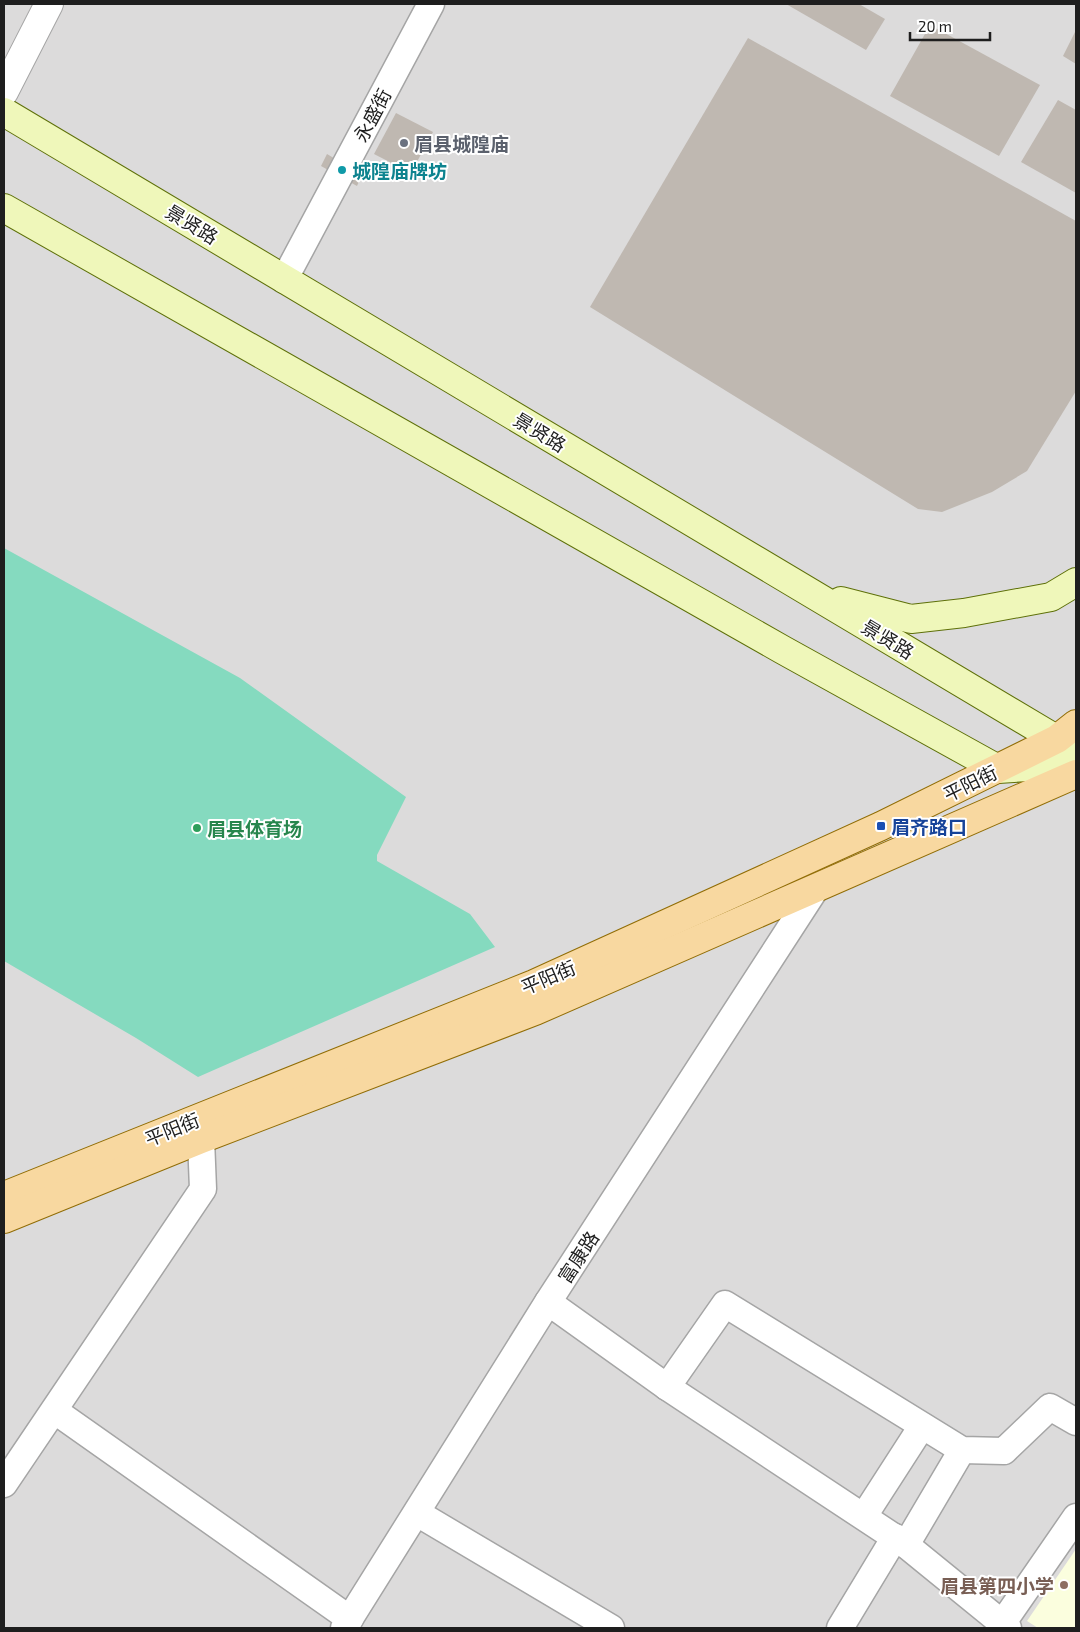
<svg xmlns="http://www.w3.org/2000/svg" width="1080" height="1632" font-family="'Exo 2','Noto Sans SC',sans-serif">
<rect width="100%" height="100%" fill="#eeece4"/>
<!-- residential -->
<rect fill="#dcdbdb" x="4" y="4" width="1072" height="1624"/>
<!-- education -->
<polygon fill="#fbfede" points="1076,1549 1076,1628 1038,1628 1027,1621"/>
<!-- pitch -->
<polygon fill="#85dabf" points="4,548 240,678 406,797 377,855 377,861 470,914 495,947 198,1077 136,1038 4,961"/>
<!-- building -->
<g fill="#bfb8b1">
<polygon points="786,4 859,4 885,19 866,50"/>
<polygon points="930,25 1040,85 999,156 890,96"/>
<polygon points="1076,30 1076,64 1063,56"/>
<polygon points="748,38 1076,221 1076,391 1027,471 992,492 942,512 918,509 590,307"/>
<polygon points="1058,100 1076,110 1076,193 1021,162"/>
<polygon points="396,113 433,132 411,173 374,154"/>
<polygon points="327,154 362,175 357,186 321,166"/>
</g>
<g fill="none" stroke-linecap="round" stroke-linejoin="round">
<defs>
<g id="minor">
<polyline points="284,280 431,4"/>
<polyline points="548,1302 667,1387 906,1545 1008,1628"/>
<polyline points="667,1387 725,1304 962,1450 1004,1451 1050,1407 1076,1422"/>
<polyline points="55,1411 350,1619"/>
<polyline points="4,1484 203,1189 201,1139"/>
<polyline points="417,1513 611,1628"/>
<polyline points="864,1516 922,1426"/>
<polyline points="906,1545 962,1450"/>
<polyline points="1002,1624 1076,1517"/>
<polyline points="344,1628 548,1302 816,888"/>
<polyline points="840,1628 895,1537"/>
</g>
<polyline id="tertiary" points="4,92 49,4"/>
<g id="secondary">
<polyline points="4,112 1076,751"/>
<polyline points="4,208 783,650 998,769 1076,764"/>
<polyline points="841,601 911,619 964,613 1051,597 1076,582"/>
</g>
<g id="primary">
<polyline points="4,1196 534,984 881,826 1057,739 1076,724"/>
<polyline points="4,1219 201,1139 535,1011 1076,774"/>
</g>
</defs>
<!-- minor casing -->
<use href="#minor" stroke="#a5a5a5" stroke-width="29"/>
<!-- tertiary casing -->
<use href="#tertiary" stroke="#a5a5a5" stroke-width="30"/>
<!-- secondary casing -->
<use href="#secondary" stroke="#5e7009" stroke-width="30"/>
<!-- primary casing -->
<use href="#primary" stroke="#916d06" stroke-width="30"/>
<!-- minor -->
<use href="#minor" stroke="#fff" stroke-width="26"/>
<!-- tertiary -->
<use href="#tertiary" stroke="#fff" stroke-width="28"/>
<!-- secondary -->
<use href="#secondary" stroke="#eff7ba" stroke-width="28"/>
<!-- primary -->
<use href="#primary" stroke="#f8d8a0" stroke-width="28"/>
</g>
<!-- markers -->
<circle fill="#6b7280" stroke="#fff" stroke-width="2" cx="404" cy="143" r="5"/>
<circle fill="#0f9aa8" stroke="#fff" stroke-width="2" cx="342" cy="170" r="5"/>
<rect fill="#1a4fb4" stroke="#fff" stroke-width="2" x="876" y="821" width="10" height="10" rx="2.5"/>
<circle fill="#2e9e5b" stroke="#fff" stroke-width="2" cx="197" cy="828" r="5"/>
<circle fill="#8d6e63" stroke="#fff" stroke-width="2" cx="1064" cy="1585" r="5"/>
<g text-anchor="middle" dominant-baseline="central" stroke-width="4" stroke-linejoin="round" paint-order="stroke">
<!-- street labels -->
<g font-size="19" fill="#1e1e1e" stroke="#fff">
<text transform="translate(372 115) rotate(-62)">永盛街</text>
<text transform="translate(192 224) rotate(31)">景贤路</text>
<text transform="translate(540 432) rotate(31)">景贤路</text>
<text transform="translate(888 639) rotate(31)">景贤路</text>
<text transform="translate(970 783) rotate(-26)">平阳街</text>
<text transform="translate(548 977) rotate(-23)">平阳街</text>
<text transform="translate(172 1129) rotate(-22)">平阳街</text>
<text transform="translate(578 1257) rotate(-57)">富康路</text>
</g>
<!-- worship labels -->
<g font-size="19" font-weight="bold" fill="#5b616d" stroke="#fff" text-anchor="start">
<text x="414" y="143">眉县城隍庙</text>
</g>
<!-- culture labels -->
<g font-size="19" font-weight="bold" fill="#0d838f" stroke="#fff" text-anchor="start">
<text x="352" y="170">城隍庙牌坊</text>
</g>
<!-- transit labels -->
<g font-size="19" font-weight="bold" fill="#164399" stroke="#fff" text-anchor="start">
<text x="891" y="826">眉齐路口</text>
</g>
<!-- leisure labels -->
<g font-size="19" font-weight="bold" fill="#27864d" stroke="#fff" text-anchor="start">
<text x="207" y="828">眉县体育场</text>
</g>
<!-- education labels -->
<g font-size="19" font-weight="bold" fill="#785e54" stroke="#fff" text-anchor="end">
<text x="1054" y="1585">眉县第四小学</text>
</g>
</g>
<!-- border -->
<rect width="1080" height="1632" fill="none" stroke="#1e1e1e" stroke-width="10"/>
<!-- scale -->
<path d="M910 32v8h80v-8" fill="none" stroke="#1e1e1e" stroke-width="2.5"/>
<text x="918" y="32" font-size="15" fill="#1e1e1e" stroke="#ffffff" stroke-width="4" paint-order="stroke">20 m</text>
</svg>
